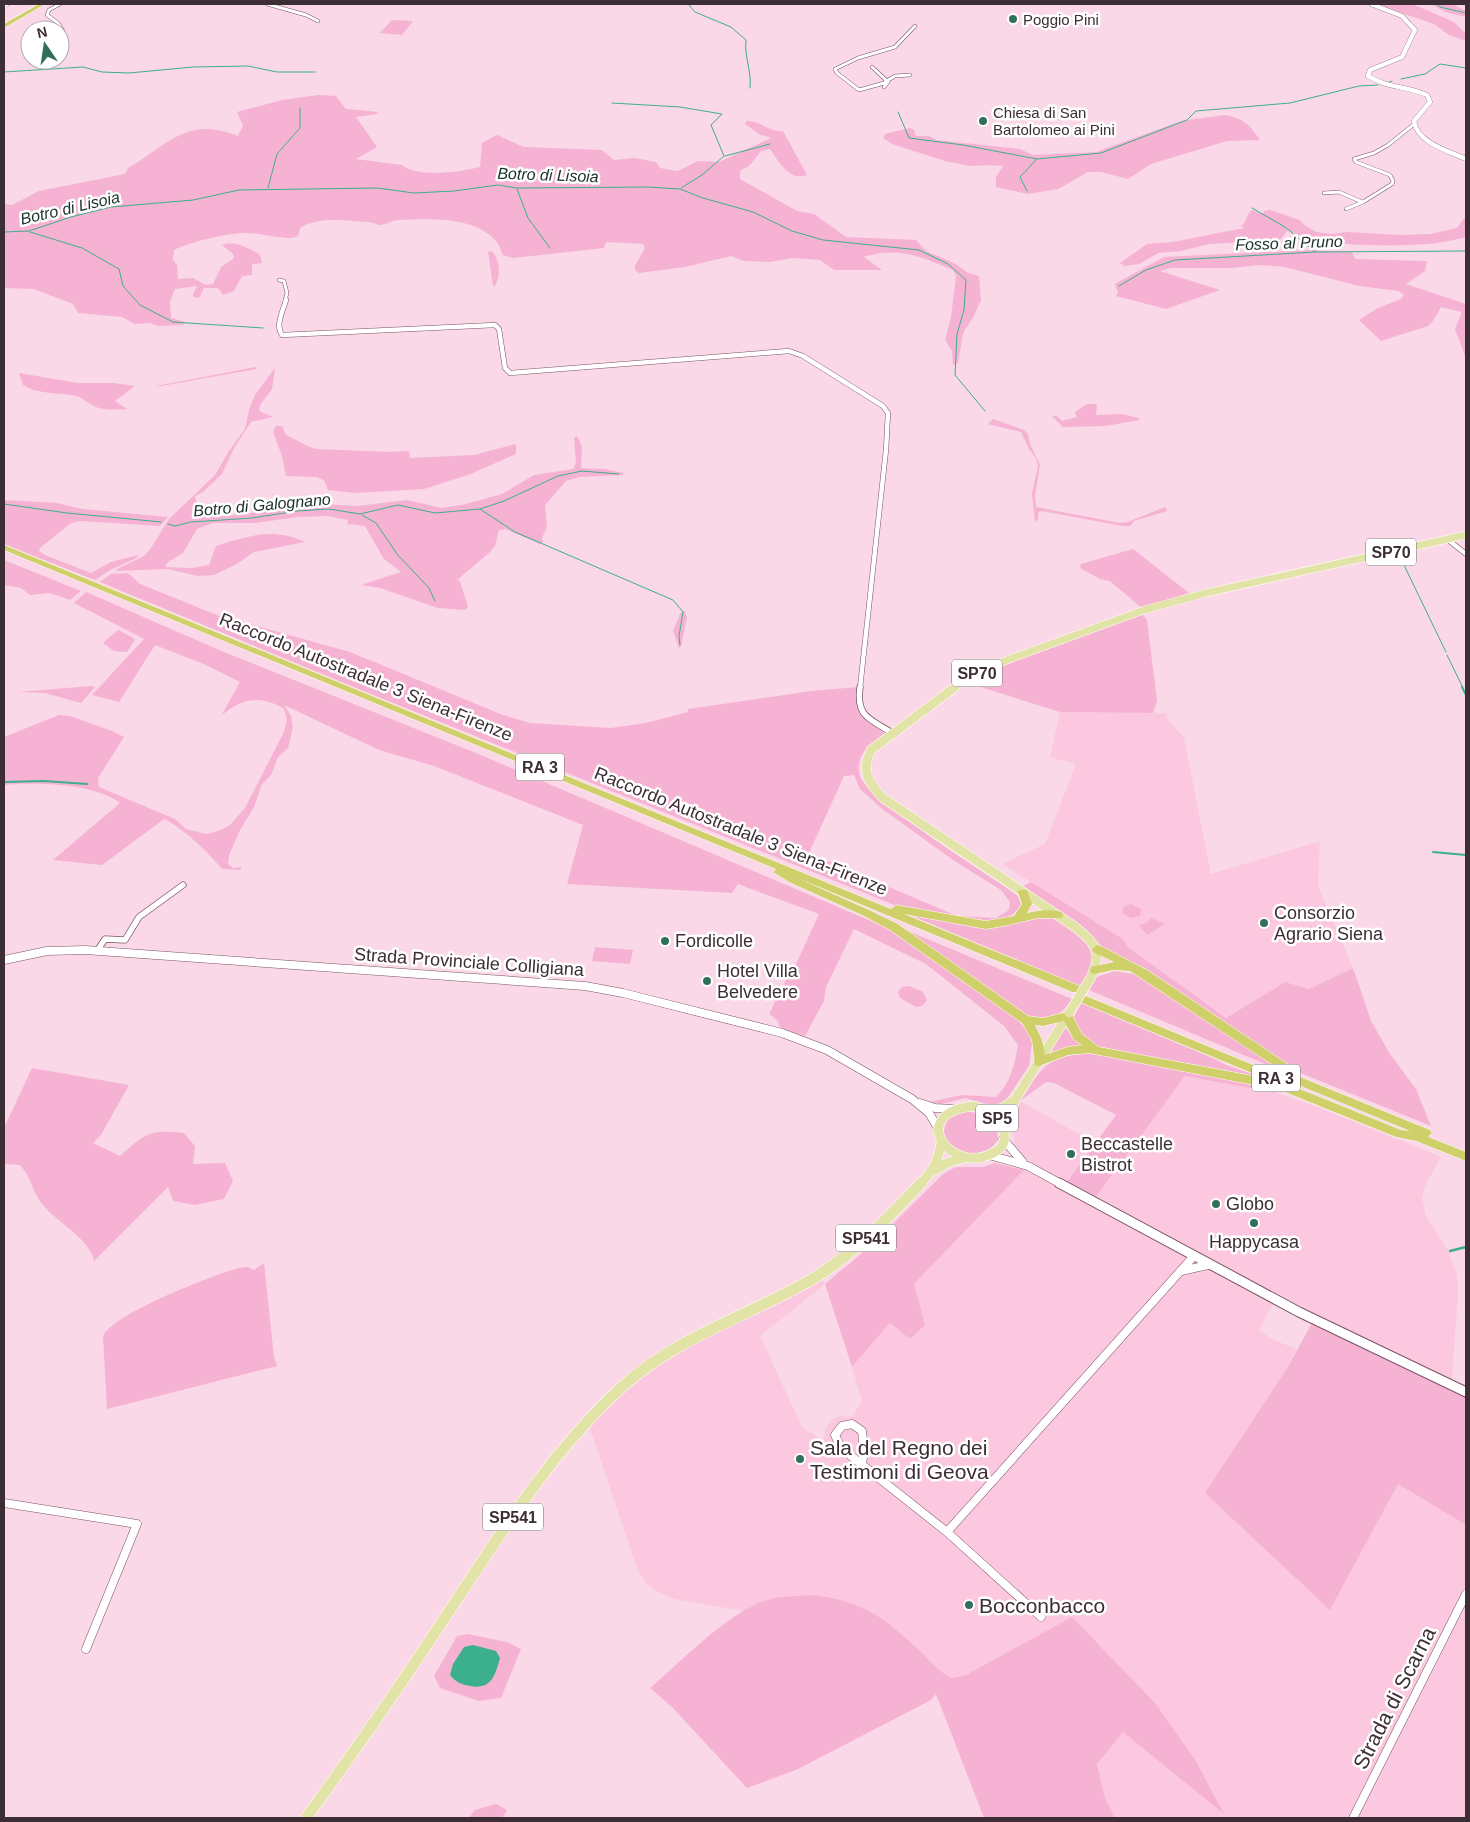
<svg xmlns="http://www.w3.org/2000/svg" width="1470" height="1822" font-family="Arial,sans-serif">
<rect width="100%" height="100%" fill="#fad8e7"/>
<!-- built -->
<g fill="#fbc8e0">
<polygon points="1060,712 1166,713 1167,718 1184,738 1211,874 1320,841 1318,886 1353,968 1309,989 1285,982 1226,1018 1129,948 1123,939 1002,864 1045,844 1076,764 1050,757"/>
<polygon points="1185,1076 1277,1093 1315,1106 1441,1157 1426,1184 1422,1198 1426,1216 1447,1249 1457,1275 1458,1292 1452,1381 1268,1295 1095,1198"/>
<polygon points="1020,1101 1095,1143 1066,1183 1028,1160 1015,1147 1011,1122"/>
<polygon points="1024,1170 1273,1304 1259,1330 1272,1339 1296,1349 1286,1370 1330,1610 1398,1484 1466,1525 1466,1818 1115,1818 1105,1798 1097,1764 1123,1731 1223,1812 1196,1761 1156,1704 1072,1618 966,1675 952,1678 764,1601 744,1611 674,1599 658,1592 647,1584 638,1571 589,1425 630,1386 676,1353 821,1280 825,1284 760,1336 802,1427 824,1441 825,1429 833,1419 841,1416 852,1417 862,1401 852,1367 890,1323 914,1284"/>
</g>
<!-- green -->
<g fill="#f6b2d3" fill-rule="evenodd">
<polygon points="1375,4 1408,4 1417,6 1454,22 1466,34 1466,41 1449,35 1434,24"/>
<polygon points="1431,4 1452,4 1466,11 1466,17 1445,12"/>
<polygon points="392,20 413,21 402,35 380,33"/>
<path d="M319,95L336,96L346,109L378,112L377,114L356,117L377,147L356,159L402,165C418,178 461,172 480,167L482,143L497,135L524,147L602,150L614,160L635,158L656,162L660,168L678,171L698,161L719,162L771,138L759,134L745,124L746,121C763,121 765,131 783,131L807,175C790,182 778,161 770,149L761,151L750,165L740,171V179L797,211L814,214L846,237L916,240L926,251L956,264L968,273L979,276L981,300L974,316L963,333L958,363L953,365L952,351L945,340L951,317L956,276L953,270C921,257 899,246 864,257L882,270H834L820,260L793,258L770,262L744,261L731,256L685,267L639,273L635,270V266L645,248L643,244L606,242L604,248L513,258L503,255C501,251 499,245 496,241C473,215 428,219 397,220C391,221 385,225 379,225C375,224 372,222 368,222C345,221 320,216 300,228L298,236L292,238C277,238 261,233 245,233C227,233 190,242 174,250L173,260L177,265L178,279L193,278L206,285L213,284L221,267L234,258L233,254L222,245C235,240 249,248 260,255L262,263L252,264V275L242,276L234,291L223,295L218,288H204L199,298L194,297L193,294L197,286L175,289L170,302L171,318L185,322L183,325L158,326L150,323L135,324L122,317L78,313L73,304L34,289L4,288V204L12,205L39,191L125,174L128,168C167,145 188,115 238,136L243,126L237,112L282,100Z"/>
<path d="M1225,115C1243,118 1250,125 1260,140L1227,141L1151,164L1128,179L1101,172H1088L1058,189L1028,194L996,187V177L1003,166C992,165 984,165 973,166C965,166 957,162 948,162L892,144L883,138L885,134L910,128L914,130L916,136H929L936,140L1020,149L1033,155L1096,152L1181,121Z"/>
<path d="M1252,210L1263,214L1264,211L1270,210L1300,220L1304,225L1316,232L1331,234L1347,232L1399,235L1430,234L1457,228L1466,216V237C1456,239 1446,242 1436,243C1403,247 1314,248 1288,230L1280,240L1209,244L1181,251L1158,253L1139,264L1125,266L1120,263L1147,244L1173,242L1244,228L1241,226C1247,222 1246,214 1252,210Z"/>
<polygon points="1308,250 1352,252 1355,259 1427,261 1425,271 1406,284 1466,304 1466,358 1455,329 1462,312 1441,307 1433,321 1428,326 1381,341 1359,320 1376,309 1401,299 1404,295 1399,291 1359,286 1285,267 1261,265 1231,268 1171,268 1160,271 1220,290 1166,309 1116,296 1118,293 1115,284 1164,257"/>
<path d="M492,251C500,260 501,276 495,286H493L488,252Z"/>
<polygon points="256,367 256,369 161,386 156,386"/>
<path d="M275,368L272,389L260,405L259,411L273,417L251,422L234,448L222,474L203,492L195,496C197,513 209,515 224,516L324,504L358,506L407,500L442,508L466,504L502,494L534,475L573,469L576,463L574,438L577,436L582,447L581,468L605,469L623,473V475L579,477L566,481L545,505L547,527L542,538L543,542L540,544L505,529L499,530L495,546L490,552L457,580L460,581L468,607L465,610L438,608L380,588L361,585L401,572L384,559L365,526L347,524L348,520L327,516L298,517L255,523H213L197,529L183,553L168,562L165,567L192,568L209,565L216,546C247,536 273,527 305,542L254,552L237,564L214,575L198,576L168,569L116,571L117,569L144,556L151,548L169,519L215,475L229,451L245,429L249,410L255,395Z"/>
<path d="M19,373L78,383H113L135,386L115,401L127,409C119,410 104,410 96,407C88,404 84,398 76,396C57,392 40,395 23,385Z"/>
<polygon points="1087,404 1097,404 1096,415 1122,414 1139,418 1139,420 1106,426 1063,427 1052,416 1057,416 1062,421 1077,417 1075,412"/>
<polygon points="993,419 1024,430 1028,434 1030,444 1040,465 1035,496 1036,507 1120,523 1128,522 1165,507 1167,511 1134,521 1130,526 1122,526 1042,511 1038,513 1038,520 1035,521 1032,493 1038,467 1036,458 1029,449 1021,432 988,424"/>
<path d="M276,426H282L286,435C296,439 309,448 317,449C348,450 378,453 409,451L410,458L474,455L516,444V454L468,475L424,489L354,493L328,490L324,480L317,477L286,476L282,456L273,432Z"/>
<polygon points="4,500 57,503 82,509 168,517 160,526 81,521 71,523 41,547 39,551 45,555 91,573 111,562 138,555 137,558 110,570 95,580 4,544"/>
<polygon points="1133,549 1189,593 1142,608 1110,581 1100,579 1080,568 1081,564"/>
<polygon points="4,560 81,591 70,600 50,593 30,595 21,588 4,585"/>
<path d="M128,573L140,584L217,615L350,652L503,715L530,723L611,728L646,723L688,712V709L811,691L858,687C854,715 865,717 885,734C870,743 854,756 860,776C865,798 992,877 1017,895L1021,904C1014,917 1004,920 990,922L897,906L361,690L100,582L111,574ZM854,775L860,789L881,808L953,860L1001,890L1010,902L1009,910L996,918L957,916L809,853L844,776Z"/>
<path d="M86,592L224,652L476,753L885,927L1019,1021L1029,1034L1032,1043L1029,1066L1006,1100L995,1106L965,1098L942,1104L929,1102L962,1095L996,1097C1010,1084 1015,1064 1018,1045L1004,1026L926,964L854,929L826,987L824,1001L805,1036L780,1028L778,1021L769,1014L788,976L791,975L819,914L738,884L732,893L567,884L583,825L434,766L379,750L284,705L291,716L293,727L288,748L278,757L271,775L262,784L254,807L240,830L229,855L228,864L233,868L242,867L240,870L222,869C208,852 183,828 164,819L102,865L53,860L120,803C94,783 36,782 4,785V737L59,715L70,716L112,731L124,737L98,778L99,787L175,819L186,829L207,834L221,830L230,825L245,808L284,732L287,720L284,709C261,694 240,699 221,716L240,682L206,665L155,645L119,702L92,695L144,639L74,603Z"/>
<polygon points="685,611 687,618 681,646 679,648 673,631 681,612"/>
<polygon points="1141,613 1147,620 1157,701 1153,713 1060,712 968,683 989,671"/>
<polygon points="118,630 132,637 135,640 127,652 114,651 103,643"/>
<polygon points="90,686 95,687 81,703 45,693 19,692"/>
<polygon points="1031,882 1123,939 1129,948 1226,1018 1285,982 1309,989 1353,968 1371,1021 1390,1054 1416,1089 1431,1126 1303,1074 1280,1062 1146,969 1103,948 1088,932 1021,887"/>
<polygon points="1131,904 1141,909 1140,916 1131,918 1123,914 1123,907"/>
<path d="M912,916L991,928C1010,926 1030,913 1049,917C1066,919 1098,946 1092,965C1090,972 1084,979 1080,986Z"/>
<polygon points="1151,918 1165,924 1147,935 1139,925 1147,923"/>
<path d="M903,929L1072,999C1059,1019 1051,1018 1029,1019Z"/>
<polygon points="595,947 633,950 630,964 592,961"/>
<polygon points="1115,971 1138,975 1272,1064 1270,1066 1089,990 1097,977"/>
<polygon points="909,986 923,992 927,1000 922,1006 916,1007 900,998 898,992 902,987"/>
<path d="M1081,1003L1215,1059C1229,1068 1249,1072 1265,1078L1095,1046L1083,1038L1073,1019Z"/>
<polygon points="1065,1027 1072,1037 1082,1046 1051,1052"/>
<path d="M1090,1053L1270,1087L1277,1093L1185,1076L1095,1198L1066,1183L1116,1115L1054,1083L1046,1082L1020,1101C1028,1092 1032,1080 1040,1072C1054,1056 1071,1055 1090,1053Z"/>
<path d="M32,1068L129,1085L101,1135L93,1143L120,1156C145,1134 149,1129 184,1133L195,1146L193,1164L225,1163L233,1181L224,1199L195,1205L173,1201L168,1187L94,1261C91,1240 57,1222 43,1205C33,1194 31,1176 20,1165L4,1164V1128Z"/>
<path d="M965,1111L983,1114L996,1125L998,1139C982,1170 926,1147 950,1117Z"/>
<polygon points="995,1163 1024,1170 914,1284 925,1325 910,1339 890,1323 852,1367 825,1284 874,1243 943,1174 956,1167 983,1167"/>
<path d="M264,1263L274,1357L277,1366L107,1409L103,1337C109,1315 214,1275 238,1268L248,1267L254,1270Z"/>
<polygon points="1312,1323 1466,1397 1466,1525 1398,1484 1330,1610 1205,1493 1286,1370"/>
<path d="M814,1595C865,1602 883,1617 920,1651C929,1660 940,1673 952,1678L966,1675L1072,1617L1156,1704L1196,1761L1224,1814L1123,1732L1097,1764L1105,1798L1115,1818H984L936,1694L931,1700L798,1769L747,1788L672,1707L650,1688C682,1661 725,1615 764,1601C779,1596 797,1596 814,1595Z"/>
<polygon points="467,1634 507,1642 521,1649 501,1698 479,1701 440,1688 434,1676 457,1636"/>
<polygon points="496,1804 507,1810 502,1818 469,1818 475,1810"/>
</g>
<!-- water -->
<path fill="#3cb08d" d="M473,1645L496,1651L500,1658C495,1676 491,1690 470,1686C460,1684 456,1682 450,1675L453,1664L464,1647Z"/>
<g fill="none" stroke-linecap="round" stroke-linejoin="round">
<!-- stream-far2 -->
<g stroke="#3cb08d" stroke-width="1">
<path d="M688,4L695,12L731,27L746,40C744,57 752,71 750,88"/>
<polyline points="1437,4 1440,7 1466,13"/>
<polyline points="4,72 83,67 102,72 129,73 193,67 248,66 277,72 315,72"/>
<polyline points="1401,79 1425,74 1440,64 1466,68"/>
<polyline points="1387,83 1392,81"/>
<polyline points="612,103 680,107 722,114 711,125 724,156 702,175 681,188"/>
<polyline points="898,112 909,138 963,145 1037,159 1101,153 1187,120 1196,111 1290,103 1359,86 1378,85"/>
<polyline points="725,156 770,144"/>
<polyline points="268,188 277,154 300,128 300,108"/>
<polyline points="517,189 528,218 550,248"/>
<polyline points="1027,191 1020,177 1037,159"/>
<polyline points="1252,208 1285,227 1315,252"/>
<polyline points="4,232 29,231 71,217 111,207 193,200 239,190 377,188 414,193 454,191 498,185 517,188 647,187 680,189 703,198 753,212 792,231 823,240 919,250 948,264 966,280 964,310 957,334 955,375 985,411"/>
<polyline points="30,232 82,248 119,269 123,286 140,305 173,322 263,328"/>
<polyline points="1119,286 1146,270 1175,260 1315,252 1466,251"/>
<polyline points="4,504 67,513 161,522"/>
<polyline points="480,509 515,532 673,600 683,612 679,636 680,645"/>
<polyline points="362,515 376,523 397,554 429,588 435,601"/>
<polyline points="168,524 175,526 191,522 252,518 297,511 329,509 360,514 398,505 435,513 480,509 504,501 558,476 582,471 619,474"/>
<polyline points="1402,561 1446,652"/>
<polyline points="1447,655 1463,688"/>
</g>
<!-- stream-far1 -->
<g stroke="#3cb08d" stroke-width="2">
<polyline points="1462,687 1466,695"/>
<polyline points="4,782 44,781 87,784"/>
<polyline points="1433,852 1466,855"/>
</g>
<!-- stream -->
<polyline stroke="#3cb08d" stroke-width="2.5" points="1450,1251 1466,1247"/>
<defs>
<g id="minor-far3">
<polyline points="60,4 49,10 47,15 58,23 63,31"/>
<polyline points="267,4 306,15 318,21"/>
<polyline points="872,67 886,80"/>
<polyline points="885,82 895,76 910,75"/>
<polyline points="884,87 888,82 859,90 837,73 835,69 858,58 895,47 915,26"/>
<polyline points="1324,193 1339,192 1362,202"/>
<polyline points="1346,209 1363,202 1392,184 1393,181 1390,175 1356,162 1354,159 1374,153 1388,145 1413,125"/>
<polyline points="279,280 284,281 287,293 285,301"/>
</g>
<g id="minor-far2">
<path d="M286,300C283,311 275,325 282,335L495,325L499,329L505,368L510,373L789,351L803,356L883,406L888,413L886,450L860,688"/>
<polyline points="1447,539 1466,554"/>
</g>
<g id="minor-far1">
<path d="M860,687C856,717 869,718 892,733"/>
<polyline points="97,951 105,939 125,940 139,917 183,885"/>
</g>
<g id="minor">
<polyline points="1181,1271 1208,1265"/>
<polyline points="862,1464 864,1450 862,1431 852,1424 842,1426 835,1435 841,1448 947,1532 1041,1617"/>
<polyline points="4,1503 137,1524 86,1649"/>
<polyline points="947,1532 1193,1257"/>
<polyline points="1353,1818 1466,1594"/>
</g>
<g id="secondary-far2">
<path d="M1371,4L1402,16L1415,30L1402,57L1370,70L1368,76C1387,88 1407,86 1427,95L1430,102L1414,121C1417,143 1449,151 1466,159"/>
<polyline points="4,5 7,4"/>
</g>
<g id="secondary-far1">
<polyline points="4,960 47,951 85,950 585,986 623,993 782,1033 827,1050 912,1099 929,1113 938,1128"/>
<polyline points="920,1103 935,1108 952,1109"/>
<polyline points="1003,1139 1022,1161"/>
<polyline points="989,1155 1028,1166 1061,1184"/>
</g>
<polyline id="secondary" points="1059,1183 1299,1312 1466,1392"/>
<polyline id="primary-far2" points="953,688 975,674 1007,660 1144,610 1206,593 1466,535"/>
<g id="primary-far1">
<path d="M955,687L871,750C861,770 868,783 883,798L1075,927C1097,944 1103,953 1090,979"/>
<path d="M974,1106C992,1113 1021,1138 993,1153C951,1176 905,1113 974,1106Z"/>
<polyline points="989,1111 1002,1108 1014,1100"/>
<polyline points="1004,1132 1016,1098 1069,1013"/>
<polyline points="935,1170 947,1163 964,1158"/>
<path d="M920,1184C932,1172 939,1160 941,1142"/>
</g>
<path id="primary" d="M306,1818C355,1751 402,1683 448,1613C501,1533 552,1450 624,1385C678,1337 747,1316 809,1281C852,1256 887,1219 921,1183"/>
<g id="motorway">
<polygon points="39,4 45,4 4,28 4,24"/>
<path d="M4,545L891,909L896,905L986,921L1014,916L1022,904L1018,892L1019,890H1027L1032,904L1027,913C1038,910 1050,909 1062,912L1063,915L1062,918H1038L1004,926L986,929L904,914L1080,986L1081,989L1080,992H1072L795,877L869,910L898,924L1028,1016L1043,1018L1067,1012L1071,1013L1082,1034L1099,1047L1264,1078L1082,1003L1081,1000L1082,997L1086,996L1275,1074L1276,1070L1279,1069L1130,971L1114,970L1095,974L1091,973L1090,970L1091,967L1114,962L1093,952L1092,949L1097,945L1101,946L1147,970L1295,1069L1296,1072L1295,1075L1430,1130L1432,1133L1428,1137L1466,1152V1161L1416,1141L1396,1137L1280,1090L1089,1053L1068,1055L1039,1066L1035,1065L1032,1040L1022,1023L890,930L862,915L789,882L773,872L776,869L4,550ZM1064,1021L1074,1040L1082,1045L1067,1047L1045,1055L1042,1040L1035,1025L1043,1026ZM1291,1082L1410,1131L1401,1130L1290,1085Z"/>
</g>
</defs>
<!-- minor-far3 casing -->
<use href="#minor-far3" stroke="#785465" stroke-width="4"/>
<!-- minor-far2 casing -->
<use href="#minor-far2" stroke="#785465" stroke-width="5.5"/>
<!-- minor-far1 casing -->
<use href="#minor-far1" stroke="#785465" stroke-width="7"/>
<!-- minor casing -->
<use href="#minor" stroke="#785465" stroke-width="9"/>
<!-- secondary-far2 casing -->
<use href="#secondary-far2" stroke="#785465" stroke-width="5"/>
<!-- secondary-far1 casing -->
<use href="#secondary-far1" stroke="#785465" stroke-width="9"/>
<!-- secondary casing -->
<use href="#secondary" stroke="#785465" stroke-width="11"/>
<!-- primary-far2 casing -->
<use href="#primary-far2" stroke="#fff" stroke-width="8"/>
<!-- primary-far1 casing -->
<use href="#primary-far1" stroke="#fff" stroke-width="10"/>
<!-- primary casing -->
<use href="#primary" stroke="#fff" stroke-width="12"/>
<!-- motorway casing -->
<use href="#motorway" stroke="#fff" stroke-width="1"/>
<!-- minor-far3 -->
<use href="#minor-far3" stroke="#fff" stroke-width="3"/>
<!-- minor-far2 -->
<use href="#minor-far2" stroke="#fff" stroke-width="4.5"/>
<!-- minor-far1 -->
<use href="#minor-far1" stroke="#fff" stroke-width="5.5"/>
<!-- minor -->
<use href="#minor" stroke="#fff" stroke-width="8"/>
<!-- secondary-far2 -->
<use href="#secondary-far2" stroke="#fff" stroke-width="4.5"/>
<!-- secondary-far1 -->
<use href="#secondary-far1" stroke="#fff" stroke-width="8"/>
<!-- secondary -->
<use href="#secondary" stroke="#fff" stroke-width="9"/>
<!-- primary-far2 -->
<use href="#primary-far2" stroke="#e2e3a6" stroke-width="7"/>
<!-- primary-far1 -->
<use href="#primary-far1" stroke="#e2e3a6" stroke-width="9"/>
<!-- primary -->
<use href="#primary" stroke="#e2e3a6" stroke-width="11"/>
<!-- motorway -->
<use href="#motorway" fill="#cfd06a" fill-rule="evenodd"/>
<defs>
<polyline id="primary-bridge" points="1069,1013 1090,979"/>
</defs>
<!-- primary-bridge casing -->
<use href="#primary-bridge" stroke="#fff" stroke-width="10" stroke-linecap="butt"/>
<!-- primary-bridge -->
<use href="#primary-bridge" stroke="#e2e3a6" stroke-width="9"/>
</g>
<!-- markers -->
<g fill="#316f5a" stroke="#fff" stroke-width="2">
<circle cx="1013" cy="19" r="5"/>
<circle cx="983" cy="121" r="5"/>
<circle cx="1264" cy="923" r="5"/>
<circle cx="665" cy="941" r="5"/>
<circle cx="707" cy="981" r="5"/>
<circle cx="1071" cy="1154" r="5"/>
<circle cx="1216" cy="1204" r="5"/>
<circle cx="1254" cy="1223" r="5"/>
<circle cx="800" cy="1459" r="5"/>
<circle cx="969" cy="1605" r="5"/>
</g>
<g text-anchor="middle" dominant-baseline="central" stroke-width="5" stroke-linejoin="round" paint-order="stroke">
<!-- far-poi labels -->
<g font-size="15" fill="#3d2d34" stroke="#fff" text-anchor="start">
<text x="1023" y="19">Poggio Pini</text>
<text x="993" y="112">Chiesa di San<tspan x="993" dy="17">Bartolomeo ai Pini</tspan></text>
</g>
<!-- far-water labels -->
<g font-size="16" font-style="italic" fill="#183028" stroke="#fff">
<text transform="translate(548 175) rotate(2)">Botro di Lisoia</text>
<text transform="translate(70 208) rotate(-13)">Botro di Lisoia</text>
<text transform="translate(1289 243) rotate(-2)">Fosso al Pruno</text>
<text transform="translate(262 505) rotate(-5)">Botro di Galognano</text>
</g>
<!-- shield labels -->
<g fill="#fff" stroke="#776c71" stroke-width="1">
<rect x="1366" y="538.5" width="50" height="27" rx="4"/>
<rect x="952" y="659.5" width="50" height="27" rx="4"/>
<rect x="516" y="753.5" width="48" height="27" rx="4"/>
<rect x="1252" y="1064.5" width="48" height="27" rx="4"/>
<rect x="976" y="1104.5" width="42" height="27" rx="4"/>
<rect x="836" y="1224.5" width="60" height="27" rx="4"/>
<rect x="483" y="1503.5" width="60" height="27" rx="4"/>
</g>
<g font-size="16" font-weight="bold" fill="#3d2d34">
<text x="1391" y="552">SP70</text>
<text x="977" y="673">SP70</text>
<text x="540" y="767">RA 3</text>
<text x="1276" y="1078">RA 3</text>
<text x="997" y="1118">SP5</text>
<text x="866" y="1238">SP541</text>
<text x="513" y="1517">SP541</text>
</g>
<!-- street labels -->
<g font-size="18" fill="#3d2d34" stroke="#fff">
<text transform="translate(366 677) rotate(22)">Raccordo Autostradale 3 Siena-Firenze</text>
<text transform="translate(741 831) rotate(22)">Raccordo Autostradale 3 Siena-Firenze</text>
<text transform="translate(469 962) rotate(4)">Strada Provinciale Colligiana</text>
</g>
<!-- poi labels -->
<g font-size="18" fill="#3d2d34" stroke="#fff" text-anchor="start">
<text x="1274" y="913">Consorzio<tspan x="1274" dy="21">Agrario Siena</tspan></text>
<text x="675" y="941">Fordicolle</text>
<text x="717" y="971">Hotel Villa<tspan x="717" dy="21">Belvedere</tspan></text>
<text x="1081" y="1144">Beccastelle<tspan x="1081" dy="21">Bistrot</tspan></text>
<text x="1226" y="1204">Globo</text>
<text x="1254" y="1242" text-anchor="middle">Happycasa</text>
</g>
<!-- near-poi labels -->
<g font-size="21" fill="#3d2d34" stroke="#fff" text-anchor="start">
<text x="810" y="1447">Sala del Regno dei<tspan x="810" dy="24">Testimoni di Geova</tspan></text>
<text x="979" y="1605">Bocconbacco</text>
</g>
<!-- near-street labels -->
<g font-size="21" fill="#3d2d34" stroke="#fff">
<text transform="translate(1394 1698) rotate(-63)">Strada di Scarna</text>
</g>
</g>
<!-- border -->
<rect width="1470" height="1822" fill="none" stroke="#3d2d34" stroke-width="10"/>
<!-- north arrow -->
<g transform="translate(45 45) rotate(347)"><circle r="24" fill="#ffffff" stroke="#b1abae"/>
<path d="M0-4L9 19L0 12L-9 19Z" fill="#316f5a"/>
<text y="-8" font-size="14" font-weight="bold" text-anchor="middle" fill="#3d2d34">N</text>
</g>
</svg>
